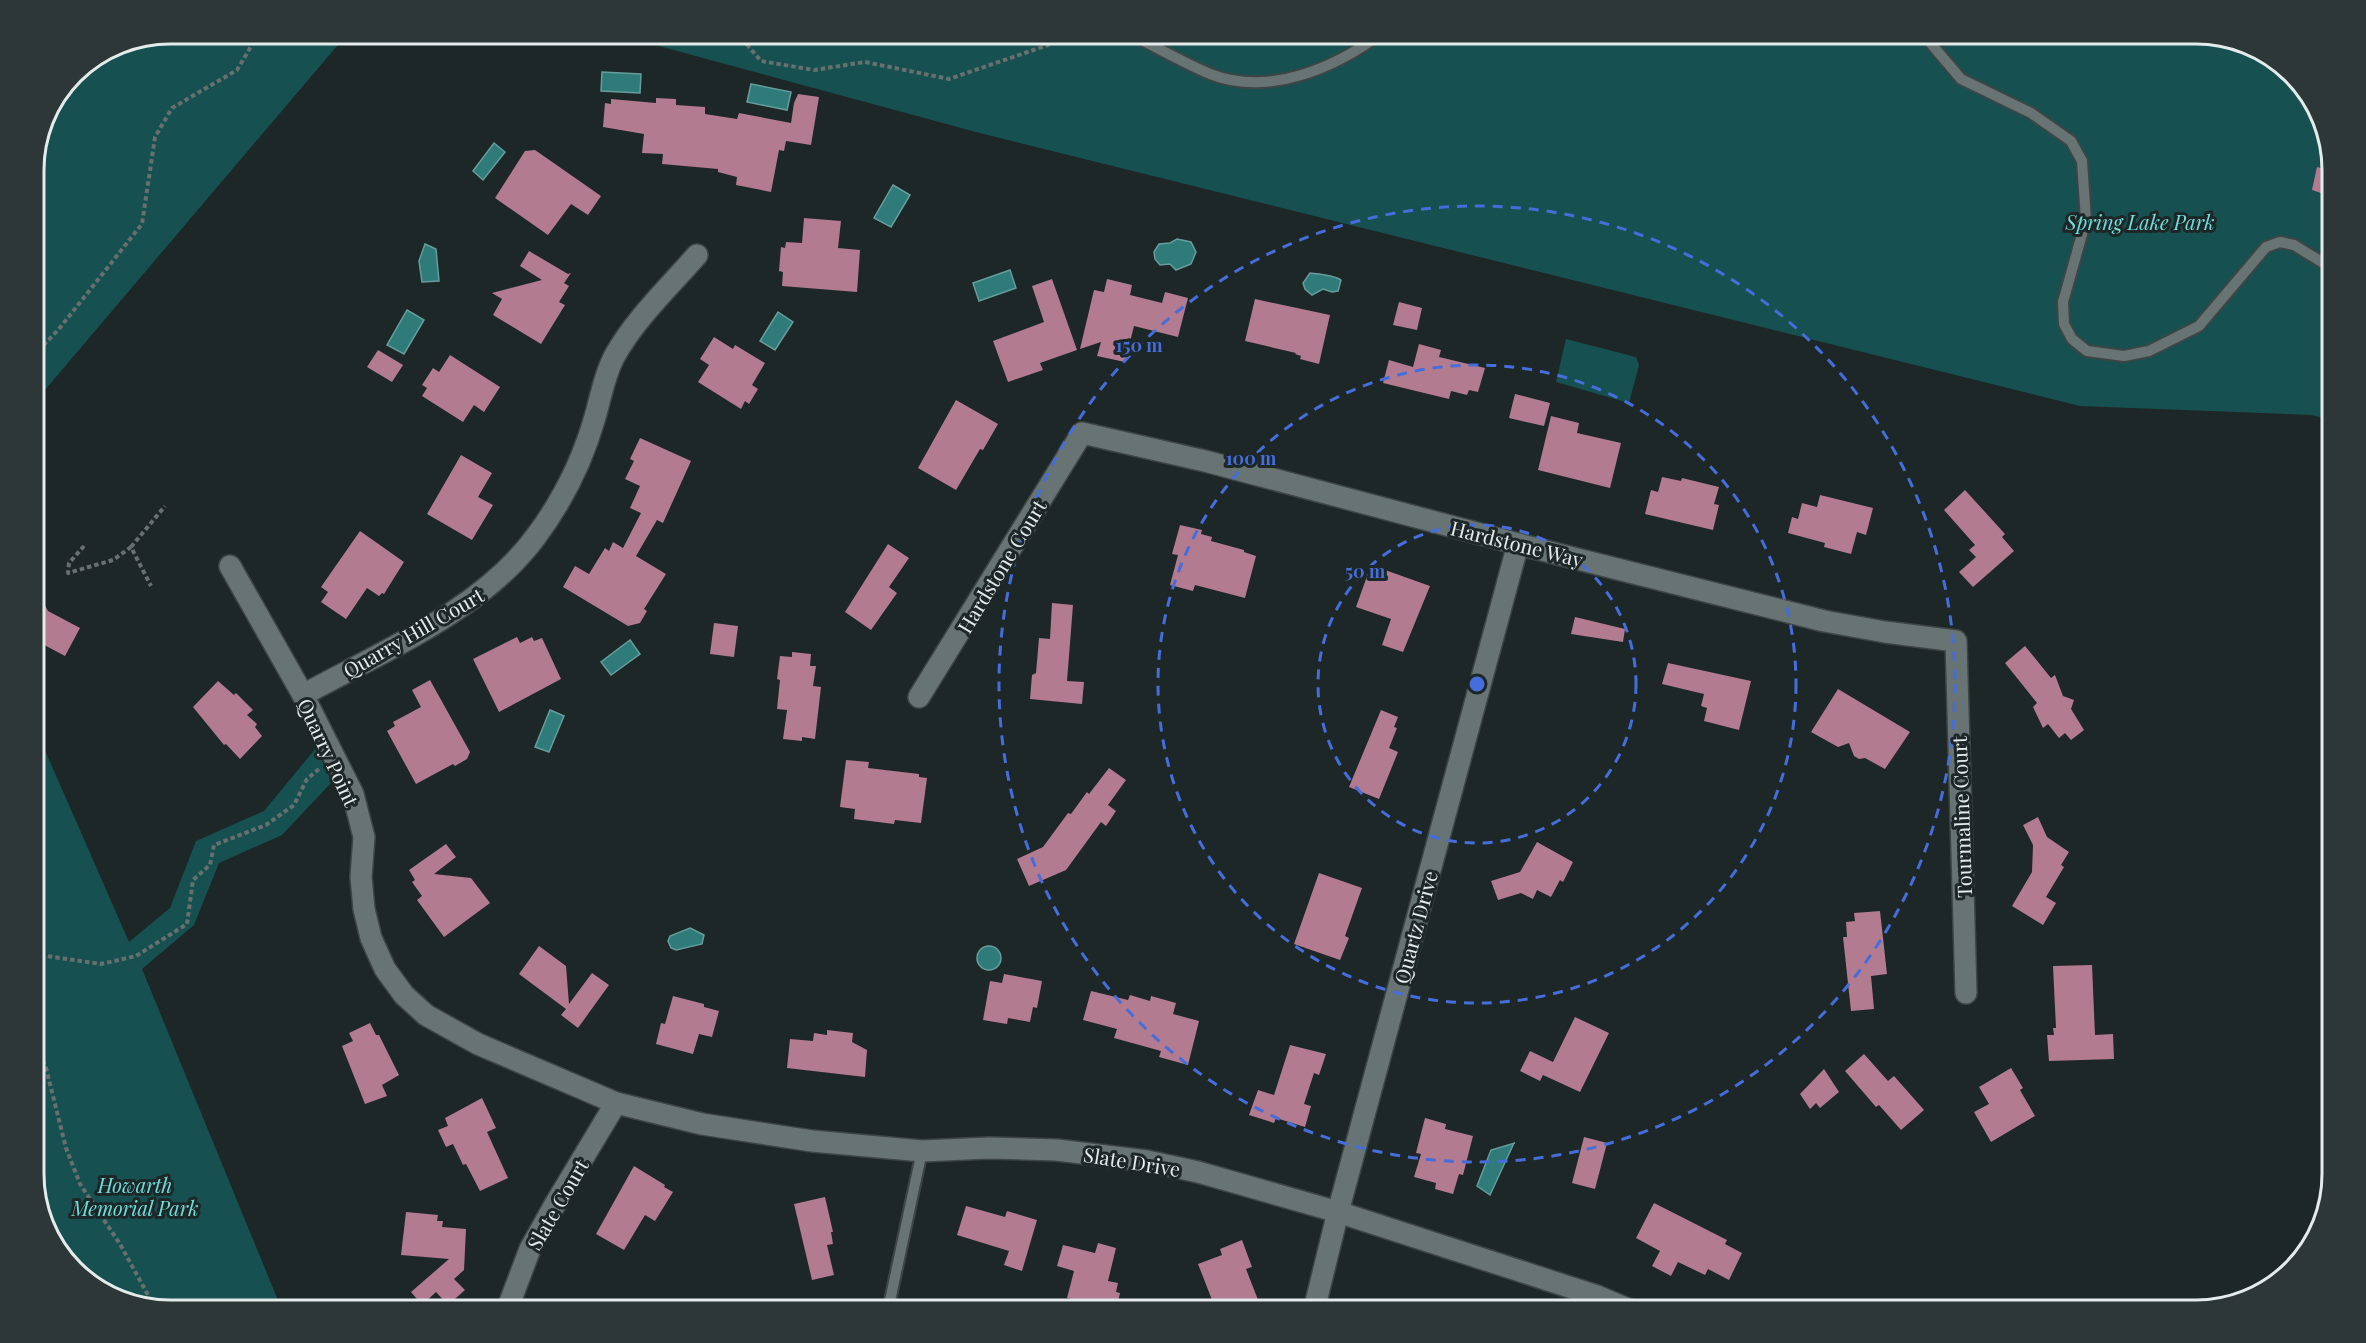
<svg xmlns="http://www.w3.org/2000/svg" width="2366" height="1343" font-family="'Playfair Display',serif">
<rect width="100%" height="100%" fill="#1e2727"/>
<!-- green -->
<g fill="#165050">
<polygon points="169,33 348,33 33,404 33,161 43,117 73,73 117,43"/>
<polygon points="611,33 2197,33 2265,51 2310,94 2333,161 2333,420 2311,415 2080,406 976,132"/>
<polygon points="1566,339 1636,357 1639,365 1629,403 1556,382"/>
<polygon points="33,723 129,942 170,908 196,841 264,811 316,748 332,782 282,835 219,863 194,925 142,969 282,1310 169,1310 101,1292 56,1249 33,1182"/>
</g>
<!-- water -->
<g fill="#2f7b7a" stroke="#669d9c" stroke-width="1.5">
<polygon points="602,72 641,74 640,93 601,91"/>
<polygon points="751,84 791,92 787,110 747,102"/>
<polygon points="494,143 505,152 483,180 473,171"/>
<polygon points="893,185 910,195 891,227 874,218"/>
<polygon points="1177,239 1191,242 1196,252 1191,264 1176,270 1170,264 1160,265 1155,259 1154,252 1159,244 1170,243"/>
<polygon points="425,244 436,249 439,281 422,282 419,261"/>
<polygon points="1010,270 1016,288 979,301 973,283"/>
<path d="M1310,273C1318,274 1334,275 1341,280L1338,291L1332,292L1323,289L1312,295L1305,289L1303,283Z"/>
<polygon points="407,310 424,320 404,354 387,345"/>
<polygon points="778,312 793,322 775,350 760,341"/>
<polygon points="630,640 640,654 611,675 601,662"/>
<polygon points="550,710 564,716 549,752 535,747"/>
<polygon points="690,928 704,935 702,944 676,950 671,948 668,941 670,936"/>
<circle cx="989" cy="958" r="12"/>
<polygon points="1515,1143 1514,1143 1490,1195 1477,1186 1491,1150"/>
</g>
<!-- building -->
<g fill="#b27b90">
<polygon points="798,94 819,97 811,145 786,141 784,151 779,150 771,192 736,185 737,177 718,172 718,169 662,164 663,154 642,153 644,134 603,127 605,103 611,104 611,99 656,103 656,98 676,99 676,105 705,107 705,114 737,119 739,113 791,123 794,103"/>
<polygon points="535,150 601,196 588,215 571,204 548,235 495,198 525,151"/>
<polygon points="2317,167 2333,171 2333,197 2312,190"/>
<polygon points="804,218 841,221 838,248 860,250 857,292 782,286 783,272 779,271 781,247 785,248 786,242 802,243"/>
<polygon points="529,251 568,274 571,273 564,283 569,286 559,302 565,305 541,344 493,315 502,299 492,293 542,280 520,266"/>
<polygon points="1052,279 1077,350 1040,363 1043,370 1008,382 993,341 1044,322 1032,286"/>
<polygon points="1107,279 1132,285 1130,295 1162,303 1165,292 1188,298 1178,337 1134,326 1125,362 1097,356 1101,342 1080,349 1094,290 1104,292"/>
<polygon points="1255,299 1330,315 1319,364 1300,359 1301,356 1295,354 1296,353 1245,341"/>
<polygon points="1399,302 1422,308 1417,330 1393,325"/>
<polygon points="714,337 733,349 735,345 765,363 752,385 758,389 749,404 745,401 741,409 698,382 709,365 700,359"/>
<polygon points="1419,344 1441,350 1439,357 1485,368 1478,392 1469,390 1467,395 1451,391 1449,399 1383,383 1389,360 1413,367"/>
<polygon points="378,350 403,365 392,382 367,367"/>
<polygon points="450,355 500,387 484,412 474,405 463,422 422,396 427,388 422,385 433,368 439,372"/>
<polygon points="1515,394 1550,403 1544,426 1509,418"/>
<polygon points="956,400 998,424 983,450 980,449 956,490 918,468"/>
<polygon points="1551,416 1579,423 1577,433 1621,443 1610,488 1538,470"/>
<polygon points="640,438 691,461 663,523 657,520 636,556 666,574 644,609 647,611 640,623 628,626 563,587 575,566 589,574 605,548 609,551 613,542 623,548 641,513 630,508 640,486 625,479 634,461 630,459"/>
<polygon points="461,455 492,473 478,497 493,505 472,540 427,514"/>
<polygon points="1662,477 1681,481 1682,478 1719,487 1714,504 1719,505 1713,530 1645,514 1651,490 1658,492"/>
<polygon points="1965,490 2005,534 2002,537 2014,551 1973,587 1959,572 1976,557 1969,550 1975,545 1944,510"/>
<polygon points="1820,495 1873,508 1866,535 1857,532 1851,554 1824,547 1825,543 1788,533 1792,517 1798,519 1802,503 1817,507"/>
<polygon points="1180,525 1202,530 1201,534 1212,537 1211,541 1244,550 1244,552 1256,556 1245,598 1195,585 1193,591 1170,585 1178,555 1172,554"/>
<polygon points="360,531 404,562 384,594 382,593 379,596 367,588 346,619 321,602 328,592 321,587"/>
<polygon points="888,544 909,558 889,587 897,593 871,630 845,612"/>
<polygon points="1371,565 1430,586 1403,652 1382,645 1391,619 1356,607"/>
<polygon points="33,583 48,611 80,628 65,656 33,639"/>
<polygon points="1052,603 1073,605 1067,681 1084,682 1082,704 1030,699 1032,675 1036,673 1039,638 1050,639"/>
<polygon points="1575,617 1625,629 1623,642 1571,634"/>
<polygon points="714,623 738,626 734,657 710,654"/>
<polygon points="517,637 520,643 532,637 534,641 542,638 561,679 499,712 473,659"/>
<polygon points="2025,646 2051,678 2055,675 2063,696 2074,700 2071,709 2084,730 2071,740 2065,733 2059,738 2048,724 2043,728 2033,707 2037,703 2005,663"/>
<polygon points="792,652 811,654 810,666 816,666 813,686 821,687 815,739 802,737 802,741 783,739 787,710 777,709 780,680 777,679 780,656 792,657"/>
<polygon points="1668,663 1751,681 1739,730 1704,721 1707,708 1701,706 1704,694 1662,684"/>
<polygon points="430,680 470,752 467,759 455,766 453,764 416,784 387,731 395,726 393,722 421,707 412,690"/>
<polygon points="218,681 234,695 236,693 253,710 247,715 257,724 255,727 262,736 240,759 226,744 224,745 193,707"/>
<polygon points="1838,689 1910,732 1885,769 1865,758 1859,759 1854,756 1849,743 1838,747 1811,732"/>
<polygon points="1381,710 1398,717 1394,727 1397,728 1389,748 1398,752 1379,799 1349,787"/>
<polygon points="846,760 869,762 868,768 919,774 919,777 927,778 921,823 895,820 894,824 854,819 855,809 840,807"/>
<polygon points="1109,768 1126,780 1108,805 1116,811 1106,826 1101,822 1066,870 1029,886 1017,859 1043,847 1068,813 1071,814 1087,792 1089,794"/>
<polygon points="2038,817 2047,837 2069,852 2061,865 2064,867 2046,897 2056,903 2043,925 2012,906 2032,872 2033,845 2023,825"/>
<polygon points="1537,842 1573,862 1563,882 1560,880 1551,897 1537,890 1533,899 1521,893 1498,900 1491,881 1520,872"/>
<polygon points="446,844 456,857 434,874 471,878 490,903 444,937 417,900 422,896 412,882 415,880 409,870"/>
<polygon points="1319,873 1362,888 1345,936 1349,938 1340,960 1294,944"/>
<polygon points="1880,911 1887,974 1871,976 1874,1009 1851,1011 1843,937 1847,937 1846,922 1855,921 1854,913"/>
<polygon points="539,946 566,966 569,1004 592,973 609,985 578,1028 561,1015 566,1009 519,974"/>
<polygon points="2092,965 2095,1035 2113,1034 2114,1059 2049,1061 2047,1035 2054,1035 2053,1028 2056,1028 2053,966"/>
<polygon points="1004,974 1042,981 1037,1008 1033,1007 1030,1022 1008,1018 1007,1024 983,1020 990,981 1002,983"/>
<polygon points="1091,991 1128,1000 1130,995 1150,1001 1151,996 1176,1003 1173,1014 1199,1021 1188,1065 1159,1057 1161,1051 1114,1038 1117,1029 1083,1020"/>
<polygon points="673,996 704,1004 704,1007 719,1011 712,1037 699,1034 693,1054 656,1044 661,1023 665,1024"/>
<polygon points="1575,1017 1609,1033 1580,1092 1543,1075 1540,1081 1520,1071 1530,1051 1553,1062"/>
<polygon points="370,1023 376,1035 379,1035 399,1075 382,1085 387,1096 365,1104 342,1046 353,1041 349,1033"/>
<polygon points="827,1030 853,1033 852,1042 867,1050 865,1077 787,1068 790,1039 813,1041 814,1033 827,1035"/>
<polygon points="1290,1045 1326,1054 1319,1075 1314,1073 1304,1104 1311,1106 1305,1127 1276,1118 1274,1123 1249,1115 1258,1090 1274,1095"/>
<polygon points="1864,1054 1888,1081 1894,1076 1924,1110 1901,1130 1879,1105 1876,1107 1845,1071"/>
<polygon points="2011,1068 2023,1088 2020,1090 2035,1116 1991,1142 1974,1112 1989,1104 1979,1087"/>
<polygon points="1824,1069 1839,1092 1820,1108 1816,1103 1810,1109 1800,1094"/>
<polygon points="482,1098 496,1128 487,1132 508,1178 480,1191 466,1164 463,1165 453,1144 446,1147 438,1130 448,1126 445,1118"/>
<polygon points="1425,1118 1446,1124 1445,1129 1473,1136 1463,1175 1459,1174 1453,1194 1435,1189 1436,1183 1414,1177 1421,1154 1416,1153"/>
<polygon points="1584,1137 1607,1143 1595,1189 1572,1183"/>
<polygon points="634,1166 665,1185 664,1187 673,1192 655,1221 645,1215 624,1250 596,1234"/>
<polygon points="825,1197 833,1232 831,1232 833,1244 827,1245 834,1275 812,1280 794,1204"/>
<polygon points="1654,1203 1727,1240 1725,1244 1742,1253 1729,1280 1708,1269 1705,1275 1678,1262 1671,1276 1652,1266 1660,1251 1636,1238"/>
<polygon points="966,1206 1005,1217 1007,1211 1037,1220 1022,1271 1004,1265 1009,1251 957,1235"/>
<polygon points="406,1212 438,1215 437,1221 443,1221 442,1227 466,1229 464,1270 454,1279 465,1290 448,1305 436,1292 422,1305 411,1292 449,1259 401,1255"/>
<polygon points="1242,1240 1252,1267 1246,1269 1262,1310 1216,1310 1198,1264 1222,1255 1220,1249"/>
<polygon points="1098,1243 1116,1248 1108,1281 1118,1283 1116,1292 1120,1293 1116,1310 1086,1310 1088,1303 1067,1298 1074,1271 1057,1266 1063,1245 1095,1253"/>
</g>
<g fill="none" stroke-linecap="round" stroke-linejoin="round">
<defs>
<g id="service">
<path d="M1127,33C1155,46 1182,62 1210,74C1269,97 1335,68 1382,33"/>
<polyline points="1922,33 1961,79 2031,113 2071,141 2082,161 2086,220 2063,302 2064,324 2072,339 2087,351 2124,356 2149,351 2199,326 2266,247 2280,242 2294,245 2333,269"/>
<polyline points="888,1310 922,1151"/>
</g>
<g id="minor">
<polyline points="230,566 303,695 353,794 364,837 361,877 364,909 371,938 385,969 404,995 426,1015 478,1044 616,1103 702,1124 812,1141 922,1151 989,1148 1057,1150 1147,1161 1198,1172 1338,1212 1597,1296 1630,1310"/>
<path d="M303,695C383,651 483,610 537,535C563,500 583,459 595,417C601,397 604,376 614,357C635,319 669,287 697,255"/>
<polyline points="919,697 1082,433 1205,461 1518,544 1824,621 1885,632 1956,641 1966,993"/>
<polyline points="507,1310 530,1249 554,1206 616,1103"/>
<polyline points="1314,1310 1338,1212 1518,544"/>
</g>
</defs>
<!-- service casing -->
<use href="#service" stroke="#3d4545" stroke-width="14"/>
<!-- minor casing -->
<use href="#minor" stroke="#3d4545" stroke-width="24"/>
<!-- path -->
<g stroke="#676f6f" stroke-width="4" stroke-dasharray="4.5 3" stroke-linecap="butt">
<polyline points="737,33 761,61 814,70 865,62 949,79 1083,33"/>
<polyline points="63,88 96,57"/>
<polyline points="33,356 59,329 142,224 155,137 172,108 237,70 259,33"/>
<polyline points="84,546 69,563 68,573 113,560 131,547 151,586"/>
<polyline points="131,547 165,506"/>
<polyline points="33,954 101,964 136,956 187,924 193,880 210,865 214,845 266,825 294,805 307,779 319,769"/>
<polyline points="33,1040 46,1068 66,1148 80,1184 120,1244 154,1306"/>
</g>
<!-- service -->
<use href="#service" stroke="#687373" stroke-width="10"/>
<!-- minor -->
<use href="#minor" stroke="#687373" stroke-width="21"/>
</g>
<!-- distance rings -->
<g fill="none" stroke="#456ddc" stroke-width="3" stroke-dasharray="10 8">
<circle cx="1477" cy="684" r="159"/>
<circle cx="1477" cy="684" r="319"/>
<circle cx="1477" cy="684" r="478"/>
</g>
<g text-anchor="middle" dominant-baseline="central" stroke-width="6" stroke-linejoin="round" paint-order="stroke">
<!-- park labels -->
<g font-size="20" font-style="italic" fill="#6cdfdd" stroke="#1e2727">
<text x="2140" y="221">Spring Lake Park</text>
<text x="135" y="1184">Howarth<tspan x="135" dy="23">Memorial Park</tspan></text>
</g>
<!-- street labels -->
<g font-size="20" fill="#e5ebeb" stroke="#1e2727">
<text transform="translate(1517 543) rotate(14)">Hardstone Way</text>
<text transform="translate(1001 566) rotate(-59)">Hardstone Court</text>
<text transform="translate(413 632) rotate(-30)">Quarry Hill Court</text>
<text transform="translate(329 752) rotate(65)">Quarry Point</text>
<text transform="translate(1961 817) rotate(-92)">Tourmaline Court</text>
<text transform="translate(1415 927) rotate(-75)">Quartz Drive</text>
<text transform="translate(1132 1161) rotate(9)">Slate Drive</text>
<text transform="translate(557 1204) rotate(-60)">Slate Court</text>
</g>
</g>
<!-- crop -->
<path d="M0 0H2366V1343H0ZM170 44H2196A126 126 0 0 1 2322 170V1174A126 126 0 0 1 2196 1300H170A126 126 0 0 1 44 1174V170A126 126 0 0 1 170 44Z" fill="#2e3737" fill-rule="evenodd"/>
<path fill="none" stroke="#e5ebeb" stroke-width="3" d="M170 44H2196A126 126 0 0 1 2322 170V1174A126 126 0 0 1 2196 1300H170A126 126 0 0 1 44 1174V170A126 126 0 0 1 170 44Z"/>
<circle cx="1477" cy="684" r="9" fill="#456ddc" stroke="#1e2727" stroke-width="3"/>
<g font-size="18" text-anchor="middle" font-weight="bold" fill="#456ddc" stroke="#1e2727" stroke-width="6" stroke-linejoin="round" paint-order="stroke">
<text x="1139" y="352">150 m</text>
<text x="1251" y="465">100 m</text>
<text x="1365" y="578">50 m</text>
</g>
</svg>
